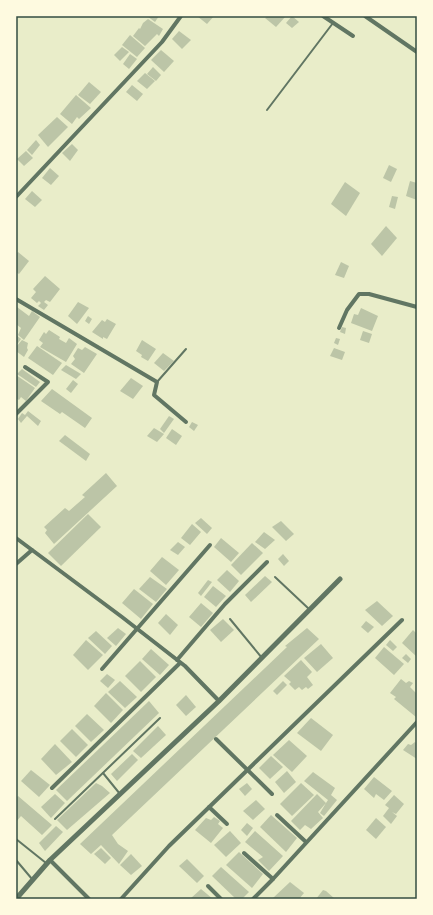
<svg xmlns="http://www.w3.org/2000/svg" width="433" height="915" font-family="'PT Sans',sans-serif">
<rect width="100%" height="100%" fill="#e9edc9"/>
<!-- building -->
<g fill="#bcc5a7">
<polygon points="147,16 159,16 155,22"/>
<polygon points="197,16 214,16 207,24"/>
<polygon points="268,16 286,16 276,27 265,18"/>
<polygon points="292,16 299,22 292,28 286,23"/>
<polygon points="148,19 163,29 159,36 157,34 145,46 133,36 139,28 140,29 143,23"/>
<polygon points="179,31 191,40 182,49 172,39"/>
<polygon points="130,35 145,48 137,57 122,45"/>
<polygon points="122,47 129,52 120,61 114,55"/>
<polygon points="161,50 174,61 164,72 151,60"/>
<polygon points="130,54 137,59 129,69 123,64"/>
<polygon points="153,67 161,75 156,81 147,74"/>
<polygon points="145,73 155,81 147,89 137,81"/>
<polygon points="89,82 101,92 90,104 78,95"/>
<polygon points="132,85 143,94 137,101 126,92"/>
<polygon points="76,95 91,108 79,119 77,117 72,124 60,114"/>
<polygon points="57,117 68,127 48,147 38,135"/>
<polygon points="36,140 40,145 32,155 27,150"/>
<polygon points="72,144 78,150 70,161 62,153"/>
<polygon points="26,151 33,158 24,166 17,159"/>
<polygon points="389,165 397,169 391,182 383,178"/>
<polygon points="50,168 59,176 51,185 42,178"/>
<polygon points="410,181 417,183 417,200 406,196"/>
<polygon points="345,182 360,193 346,216 331,204"/>
<polygon points="32,191 42,200 35,207 25,199"/>
<polygon points="392,196 398,197 395,209 389,207"/>
<polygon points="386,226 397,238 382,256 371,244"/>
<polygon points="18,252 29,261 19,274 16,272 16,254"/>
<polygon points="341,262 349,266 344,278 335,275"/>
<polygon points="45,276 60,289 50,302 46,300 44,302 48,305 44,310 38,306 41,303 39,301 37,303 31,298 36,292 33,289"/>
<polygon points="78,302 89,308 77,324 68,316"/>
<polygon points="17,307 29,316 32,311 40,317 24,340 18,335 21,328 16,324"/>
<polygon points="361,308 378,316 372,331 351,323 354,314 358,315"/>
<polygon points="88,316 92,319 89,324 85,321"/>
<polygon points="107,319 116,324 107,339 103,337 103,339 92,332 102,320 105,322"/>
<polygon points="342,327 346,328 345,334 340,332"/>
<polygon points="49,330 60,337 59,339 66,343 69,338 77,344 66,362 40,347 43,343 39,340 44,332 46,334"/>
<polygon points="363,331 372,334 369,343 360,340"/>
<polygon points="16,335 21,339 16,346"/>
<polygon points="336,338 340,339 338,345 334,343"/>
<polygon points="22,340 28,343 27,348 28,350 24,357 16,351 16,347"/>
<polygon points="142,340 156,349 148,361 141,357 142,355 136,351"/>
<polygon points="37,346 62,363 53,375 28,358"/>
<polygon points="85,347 97,354 84,373 71,364 75,359 73,356 78,348 82,350"/>
<polygon points="334,348 345,352 342,360 330,356"/>
<polygon points="163,353 174,361 164,371 154,363"/>
<polygon points="66,365 81,374 76,379 61,370"/>
<polygon points="22,369 40,382 36,387 17,374"/>
<polygon points="16,375 35,388 26,401 21,397 19,400 16,398"/>
<polygon points="131,378 143,386 133,399 120,391"/>
<polygon points="73,380 78,384 71,393 66,389"/>
<polygon points="52,389 92,418 85,428 62,412 60,414 41,401"/>
<polygon points="28,411 41,421 38,426 27,416 21,423 18,419 22,413 25,415"/>
<polygon points="169,416 174,419 164,433 160,429"/>
<polygon points="192,422 198,425 194,431 189,427"/>
<polygon points="154,428 164,434 157,442 147,436"/>
<polygon points="172,429 182,436 176,445 166,438"/>
<polygon points="65,435 90,454 86,461 59,441"/>
<polygon points="106,473 117,486 54,544 45,533 47,530 44,527 65,508 69,511 85,497 82,495"/>
<polygon points="88,514 101,527 61,566 48,553"/>
<polygon points="201,518 212,528 207,534 195,523"/>
<polygon points="281,521 294,534 286,541 272,527"/>
<polygon points="192,524 201,532 190,545 181,538"/>
<polygon points="264,532 275,540 265,549 255,542"/>
<polygon points="221,538 239,553 231,562 214,547"/>
<polygon points="178,542 185,547 178,555 170,550"/>
<polygon points="252,543 263,553 241,575 231,565"/>
<polygon points="283,554 289,561 284,566 278,559"/>
<polygon points="162,557 179,570 166,585 150,571"/>
<polygon points="227,570 239,581 230,592 217,580"/>
<polygon points="265,576 272,582 251,602 245,595"/>
<polygon points="150,577 167,589 156,602 139,589"/>
<polygon points="208,580 212,582 201,596 198,593"/>
<polygon points="213,586 226,596 216,607 204,597"/>
<polygon points="134,589 153,604 141,619 122,603"/>
<polygon points="377,601 393,616 382,626 365,610"/>
<polygon points="201,603 213,613 201,627 189,617"/>
<polygon points="166,614 178,625 170,635 158,623"/>
<polygon points="223,619 234,630 221,642 210,630"/>
<polygon points="366,621 374,627 368,633 361,627"/>
<polygon points="118,628 126,634 116,646 107,638"/>
<polygon points="307,628 319,639 112,835 118,844 128,851 119,864 101,845 91,854 80,844 287,647 285,646"/>
<polygon points="413,630 417,634 417,657 402,643"/>
<polygon points="96,631 112,646 105,654 88,638"/>
<polygon points="86,640 103,655 88,670 73,655"/>
<polygon points="390,640 397,647 393,651 386,645"/>
<polygon points="321,644 333,658 317,672 304,658"/>
<polygon points="384,647 404,664 394,675 375,658"/>
<polygon points="151,649 169,665 160,675 142,659"/>
<polygon points="406,654 411,659 408,663 402,658"/>
<polygon points="301,660 312,672 307,677 313,685 308,689 306,687 302,690 299,687 295,690 289,684 291,682 284,676"/>
<polygon points="140,661 156,677 141,692 125,676"/>
<polygon points="107,674 115,680 108,688 100,681"/>
<polygon points="401,679 406,683 409,681 413,683 410,687 417,694 417,715 416,717 394,699 396,697 390,693"/>
<polygon points="120,681 137,697 125,708 108,692"/>
<polygon points="283,681 287,685 277,695 273,691"/>
<polygon points="106,693 123,710 111,723 94,706"/>
<polygon points="186,695 196,707 186,716 176,705"/>
<polygon points="149,701 159,713 67,801 56,790"/>
<polygon points="87,714 104,730 91,742 75,726"/>
<polygon points="311,718 333,735 321,751 297,733"/>
<polygon points="158,726 166,735 141,758 133,751"/>
<polygon points="72,729 88,745 76,757 60,741"/>
<polygon points="289,740 307,756 292,772 273,755"/>
<polygon points="415,742 417,744 417,759 403,750 408,744 411,745"/>
<polygon points="55,744 72,762 56,775 41,759"/>
<polygon points="132,754 138,760 117,781 111,774"/>
<polygon points="271,756 283,767 270,779 259,768"/>
<polygon points="31,770 50,785 39,797 21,781"/>
<polygon points="287,771 296,782 284,793 275,782"/>
<polygon points="313,772 335,788 331,795 337,800 324,816 320,813 326,803 318,812 323,818 311,829 305,825 300,830 291,821 317,794 326,803 328,800 304,781"/>
<polygon points="374,777 392,791 384,800 376,794 374,798 364,789"/>
<polygon points="96,783 102,786 110,793 67,830 57,820"/>
<polygon points="247,783 252,789 245,796 239,789"/>
<polygon points="301,783 314,795 292,816 280,804"/>
<polygon points="55,794 65,803 51,818 41,807"/>
<polygon points="394,795 404,804 396,814 392,812 397,816 391,824 383,816 389,808 385,805"/>
<polygon points="18,796 52,825 42,835 21,816 16,822 16,798"/>
<polygon points="256,800 265,809 253,820 243,811"/>
<polygon points="271,815 297,838 286,852 260,827"/>
<polygon points="214,817 220,821 218,824 223,828 211,843 195,830 206,818 211,820"/>
<polygon points="376,818 386,827 376,839 366,830"/>
<polygon points="247,823 253,828 247,836 241,830"/>
<polygon points="56,826 63,832 45,851 39,843"/>
<polygon points="230,831 241,843 226,857 214,845"/>
<polygon points="255,831 283,856 269,871 258,860 263,857 245,842"/>
<polygon points="101,848 111,858 105,864 94,854"/>
<polygon points="239,852 263,874 252,888 226,865"/>
<polygon points="131,854 142,866 131,875 120,865"/>
<polygon points="187,859 204,876 197,883 179,866"/>
<polygon points="221,867 249,892 242,899 236,899 212,876"/>
<polygon points="290,882 304,893 299,899 273,898"/>
<polygon points="201,889 213,899 190,899"/>
<polygon points="323,890 326,891 335,899 316,899"/>
</g>
<g fill="none" stroke-linecap="round" stroke-linejoin="round">
<!-- service -->
<g stroke="#617663" stroke-width="2">
<polyline points="267,110 333,23"/>
<polyline points="157,382 186,349"/>
<polyline points="275,577 309,609"/>
<polyline points="230,619 262,658"/>
<polyline points="103,773 120,794"/>
<polyline points="55,819 160,718"/>
<polyline points="16,839 46,863"/>
<polyline points="16,860 32,879"/>
</g>
<!-- minor -->
<g stroke="#617663" stroke-width="4">
<polyline points="323,16 353,36"/>
<polyline points="365,16 417,52"/>
<polyline points="16,197 162,42 181,16"/>
<polyline points="16,299 157,382 154,395 186,422"/>
<polyline points="339,328 347,310 359,294 369,294 417,307"/>
<polyline points="16,414 48,382 25,367"/>
<polyline points="16,538 122,617 185,666 219,701"/>
<polyline points="16,564 32,550"/>
<polyline points="177,660 225,604 267,562"/>
<polyline points="102,669 210,545"/>
<polyline points="216,739 272,794"/>
<polyline points="52,788 180,663"/>
<polyline points="209,807 227,824"/>
<polyline points="277,815 306,842"/>
<polyline points="244,853 273,879"/>
<polyline points="50,860 89,899"/>
<polyline points="208,886 221,899"/>
<polyline points="121,899 169,846 402,620"/>
<polyline points="253,899 273,879 417,722"/>
</g>
<!-- tertiary -->
<polyline stroke="#617663" stroke-width="5" points="16,899 50,860 219,701 340,579"/>
</g>
<!-- border -->
<rect width="433" height="915" fill="none" stroke="#fefae0" stroke-width="34"/>
<rect x="17" y="17" width="399" height="881" fill="none" stroke="#344e41" stroke-width="1.5"/>
</svg>
